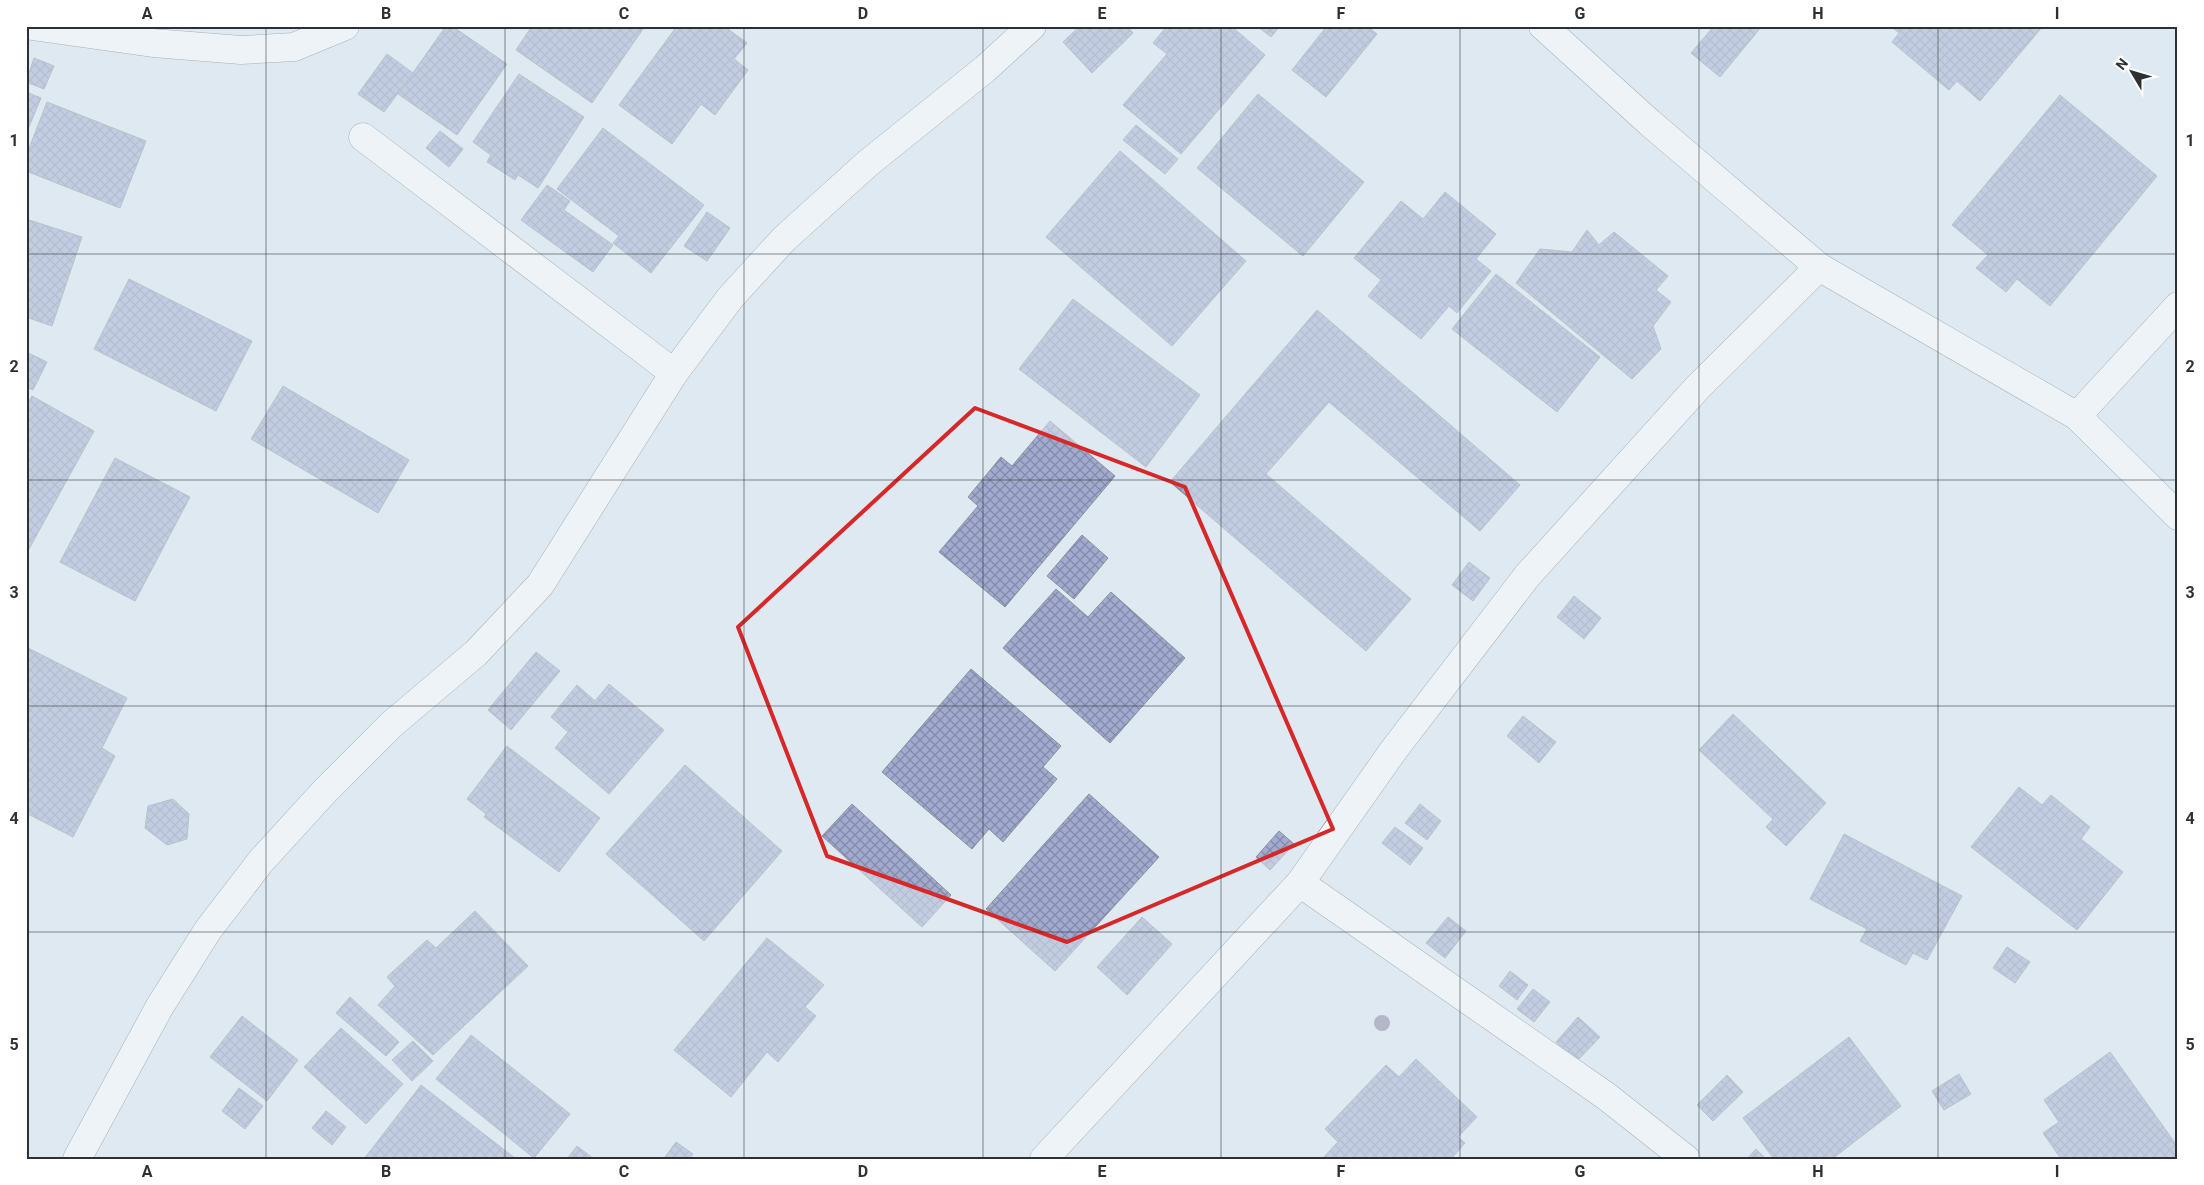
<svg xmlns="http://www.w3.org/2000/svg" width="2204" height="1185" font-family="Roboto,sans-serif">
<defs>
<pattern id="building-cross-hatch" width="8" height="8" patternUnits="userSpaceOnUse" patternTransform="scale(1.25)"><rect width="8" height="8" fill="#a1aacf"/><path d="M0 0l8 8M0 8l8-8" fill="none" stroke="#848ba9"/></pattern>
</defs>
<rect width="100%" height="100%" fill="#dfe9f1"/>
<!-- building -->
<g fill="url(#building-cross-hatch)" stroke="#8d909a">
<polygon points="446,26 452,26 507,64 457,135 398,94"/>
<polygon points="532,26 645,26 592,103 516,50"/>
<polygon points="677,26 724,26 747,43 734,59 748,70 715,115 701,104 672,144 619,105"/>
<polygon points="1080,26 1127,26 1133,33 1092,73 1063,42"/>
<polygon points="1167,26 1231,26 1265,55 1181,154 1123,105 1167,54 1153,43"/>
<polygon points="1257,26 1280,26 1271,37"/>
<polygon points="1327,26 1367,26 1377,34 1326,97 1292,70"/>
<polygon points="1714,26 1762,26 1720,77 1691,53"/>
<polygon points="1891,26 2043,26 1980,101 1957,81 1949,90 1892,42 1899,33"/>
<polygon points="387,54 413,73 384,112 358,94"/>
<polygon points="34,58 54,66 44,89 26,82"/>
<polygon points="519,74 584,117 538,188 518,175 515,180 487,162 491,155 473,142"/>
<polygon points="26,92 41,98 26,134"/>
<polygon points="1258,94 1364,182 1303,256 1197,168"/>
<polygon points="2060,95 2157,176 2050,306 2017,279 2006,292 1976,268 1988,255 1952,225"/>
<polygon points="47,102 146,141 120,208 26,171 26,156"/>
<polygon points="1136,125 1178,159 1165,174 1123,140"/>
<polygon points="603,128 704,205 651,273 613,243 619,236 557,189"/>
<polygon points="440,131 463,149 449,167 426,148"/>
<polygon points="1120,151 1246,261 1172,346 1046,237"/>
<polygon points="547,185 570,201 564,210 613,245 593,272 521,220"/>
<polygon points="1445,192 1496,234 1476,259 1491,271 1457,313 1449,306 1421,339 1368,296 1381,280 1354,258 1401,201 1423,219"/>
<polygon points="707,212 730,228 707,261 684,246"/>
<polygon points="26,219 82,237 52,326 26,317"/>
<polygon points="1587,230 1599,245 1614,232 1668,276 1656,290 1671,302 1653,326 1661,349 1632,379 1516,283 1540,249 1572,252"/>
<polygon points="1496,274 1600,357 1557,412 1452,329"/>
<polygon points="129,279 252,341 216,411 94,349"/>
<polygon points="1073,299 1200,395 1146,467 1019,369"/>
<polygon points="1317,310 1520,485 1480,531 1329,402 1266,474 1411,599 1366,651 1170,482"/>
<polygon points="26,352 47,362 33,390 26,387"/>
<polygon points="283,386 409,460 378,513 251,439"/>
<polygon points="32,396 94,431 29,549 26,547 26,406"/>
<polygon points="1050,421 1115,476 1005,607 939,552 978,506 968,497 1001,457 1012,466"/>
<polygon points="115,458 190,497 135,601 60,562"/>
<polygon points="1082,535 1108,558 1074,599 1047,576"/>
<polygon points="1469,562 1490,578 1473,601 1452,585"/>
<polygon points="1056,589 1088,617 1111,592 1185,658 1110,743 1003,648"/>
<polygon points="1574,596 1601,618 1584,639 1557,617"/>
<polygon points="26,647 127,698 102,748 115,756 73,837 26,813"/>
<polygon points="536,652 560,671 511,730 488,710"/>
<polygon points="971,669 1061,746 1043,767 1057,779 1003,842 989,829 972,849 882,772"/>
<polygon points="609,684 664,730 609,794 555,748 568,732 551,717 577,685 595,701"/>
<polygon points="1733,714 1826,803 1786,846 1766,827 1773,819 1699,750"/>
<polygon points="1523,716 1556,742 1539,763 1507,736"/>
<polygon points="507,746 600,818 559,872 484,817 486,814 467,799"/>
<polygon points="685,765 782,851 704,941 606,854"/>
<polygon points="2019,787 2042,805 2051,795 2090,827 2081,839 2123,872 2077,930 1971,847"/>
<polygon points="1089,794 1159,857 1055,971 986,909"/>
<polygon points="173,799 189,814 187,839 167,845 145,828 148,806"/>
<polygon points="852,804 951,895 922,927 822,836"/>
<polygon points="1420,804 1441,821 1427,840 1405,823"/>
<polygon points="1395,827 1423,848 1410,865 1382,843"/>
<polygon points="1279,831 1294,844 1270,870 1256,857"/>
<polygon points="1844,834 1962,896 1927,960 1913,953 1906,965 1860,941 1867,929 1810,899"/>
<polygon points="475,911 528,966 433,1055 378,1005 395,986 387,977 427,940 436,948"/>
<polygon points="1142,917 1172,944 1127,995 1097,967"/>
<polygon points="1448,917 1466,931 1445,958 1426,943"/>
<polygon points="767,938 824,985 805,1007 816,1016 778,1062 767,1052 731,1097 674,1050"/>
<polygon points="2007,947 2030,962 2015,983 1993,968"/>
<polygon points="1510,971 1528,985 1517,1000 1499,986"/>
<polygon points="1533,989 1550,1002 1534,1022 1517,1009"/>
<polygon points="350,997 399,1042 386,1056 336,1013"/>
<polygon points="242,1016 298,1060 267,1101 210,1057"/>
<polygon points="1578,1017 1600,1037 1577,1061 1556,1042"/>
<polygon points="341,1028 403,1084 366,1124 304,1067"/>
<polygon points="471,1035 570,1114 534,1158 436,1079"/>
<polygon points="1849,1037 1901,1106 1832,1159 1774,1159 1743,1118"/>
<polygon points="413,1041 433,1061 412,1081 392,1060"/>
<polygon points="2110,1052 2178,1147 2178,1159 2061,1159 2043,1133 2059,1122 2044,1100"/>
<polygon points="1416,1059 1477,1117 1458,1137 1465,1143 1451,1159 1322,1159 1338,1142 1325,1129 1386,1065 1399,1077"/>
<polygon points="1959,1074 1971,1094 1944,1110 1932,1091"/>
<polygon points="1727,1075 1743,1092 1713,1121 1697,1105"/>
<polygon points="421,1085 516,1159 364,1159"/>
<polygon points="239,1088 263,1106 245,1129 222,1111"/>
<polygon points="326,1111 346,1127 332,1145 312,1128"/>
<polygon points="676,1142 693,1154 689,1159 667,1159 665,1157"/>
<polygon points="577,1146 594,1159 567,1159"/>
<polygon points="1756,1149 1766,1159 1747,1159"/>
</g>
<g fill="none" stroke-linecap="round" stroke-linejoin="round">
<defs>
<g id="minor">
<polyline points="32,26 153,43 241,50 294,47 345,26"/>
<polyline points="1543,26 1650,123 1819,267"/>
<polyline points="363,137 674,373"/>
<polyline points="2077,416 2178,306"/>
<polyline points="1300,883 1606,1096 1686,1159"/>
<polyline points="77,1159 160,1006 208,930 261,861 325,791 392,724 476,653 540,585 674,373 730,298 784,239 867,164 985,69 1032,26"/>
<polyline points="1044,1159 1300,883 1393,751 1527,576 1698,387 1819,267 2077,416 2178,516"/>
</g>
</defs>
<!-- minor casing -->
<use href="#minor" stroke="#646d74" stroke-width="29"/>
<!-- minor -->
<use href="#minor" stroke="#fff" stroke-width="28"/>
</g>
<!-- trees -->
<circle fill="#837996" cx="1382" cy="1023" r="8"/>
<!-- marked area -->
<path d="M0 0H2204V1185H0ZM975,408L1185,487L1333,829L1067,942L827,856L738,627Z" fill="#dfe9f1" fill-opacity=".55" fill-rule="evenodd"/>
<path fill="none" stroke="#d62828" stroke-width="4" stroke-linejoin="round" d="M975,408L1185,487L1333,829L1067,942L827,856L738,627Z"/>
<!-- grid -->
<path fill="none" stroke="#2d3134" stroke-width="1" stroke-opacity="0.55" d="M266,26V1159M505,26V1159M744,26V1159M983,26V1159M1221,26V1159M1460,26V1159M1699,26V1159M1938,26V1159M26,254H2178M26,480H2178M26,706H2178M26,932H2178"/>
<!-- border -->
<rect width="2204" height="1185" fill="none" stroke="#ffffff" stroke-width="55"/>
<!-- north arrow -->
<g transform="translate(2132 72) rotate(308)" stroke="#ffffff" stroke-width="4" paint-order="stroke">
<path d="M0-4L9 19L0 12L-9 19Z" fill="#2d3134"/>
<text y="-8" font-size="14" font-weight="bold" text-anchor="middle" fill="#2d3134">N</text>
</g>
<rect x="28" y="28" width="2148" height="1130" fill="none" stroke="#2d3134" stroke-width="2"/>
<g font-size="16" text-anchor="middle" font-weight="bold" fill="#2d3134">
<text x="147" y="19">A</text>
<text x="386" y="19">B</text>
<text x="624" y="19">C</text>
<text x="863" y="19">D</text>
<text x="1102" y="19">E</text>
<text x="1341" y="19">F</text>
<text x="1580" y="19">G</text>
<text x="1818" y="19">H</text>
<text x="2057" y="19">I</text>
<text x="14" y="146">1</text>
<text x="2190" y="146">1</text>
<text x="14" y="372">2</text>
<text x="2190" y="372">2</text>
<text x="14" y="598">3</text>
<text x="2190" y="598">3</text>
<text x="14" y="824">4</text>
<text x="2190" y="824">4</text>
<text x="14" y="1050">5</text>
<text x="2190" y="1050">5</text>
<text x="147" y="1177">A</text>
<text x="386" y="1177">B</text>
<text x="624" y="1177">C</text>
<text x="863" y="1177">D</text>
<text x="1102" y="1177">E</text>
<text x="1341" y="1177">F</text>
<text x="1580" y="1177">G</text>
<text x="1818" y="1177">H</text>
<text x="2057" y="1177">I</text>
</g>
</svg>
